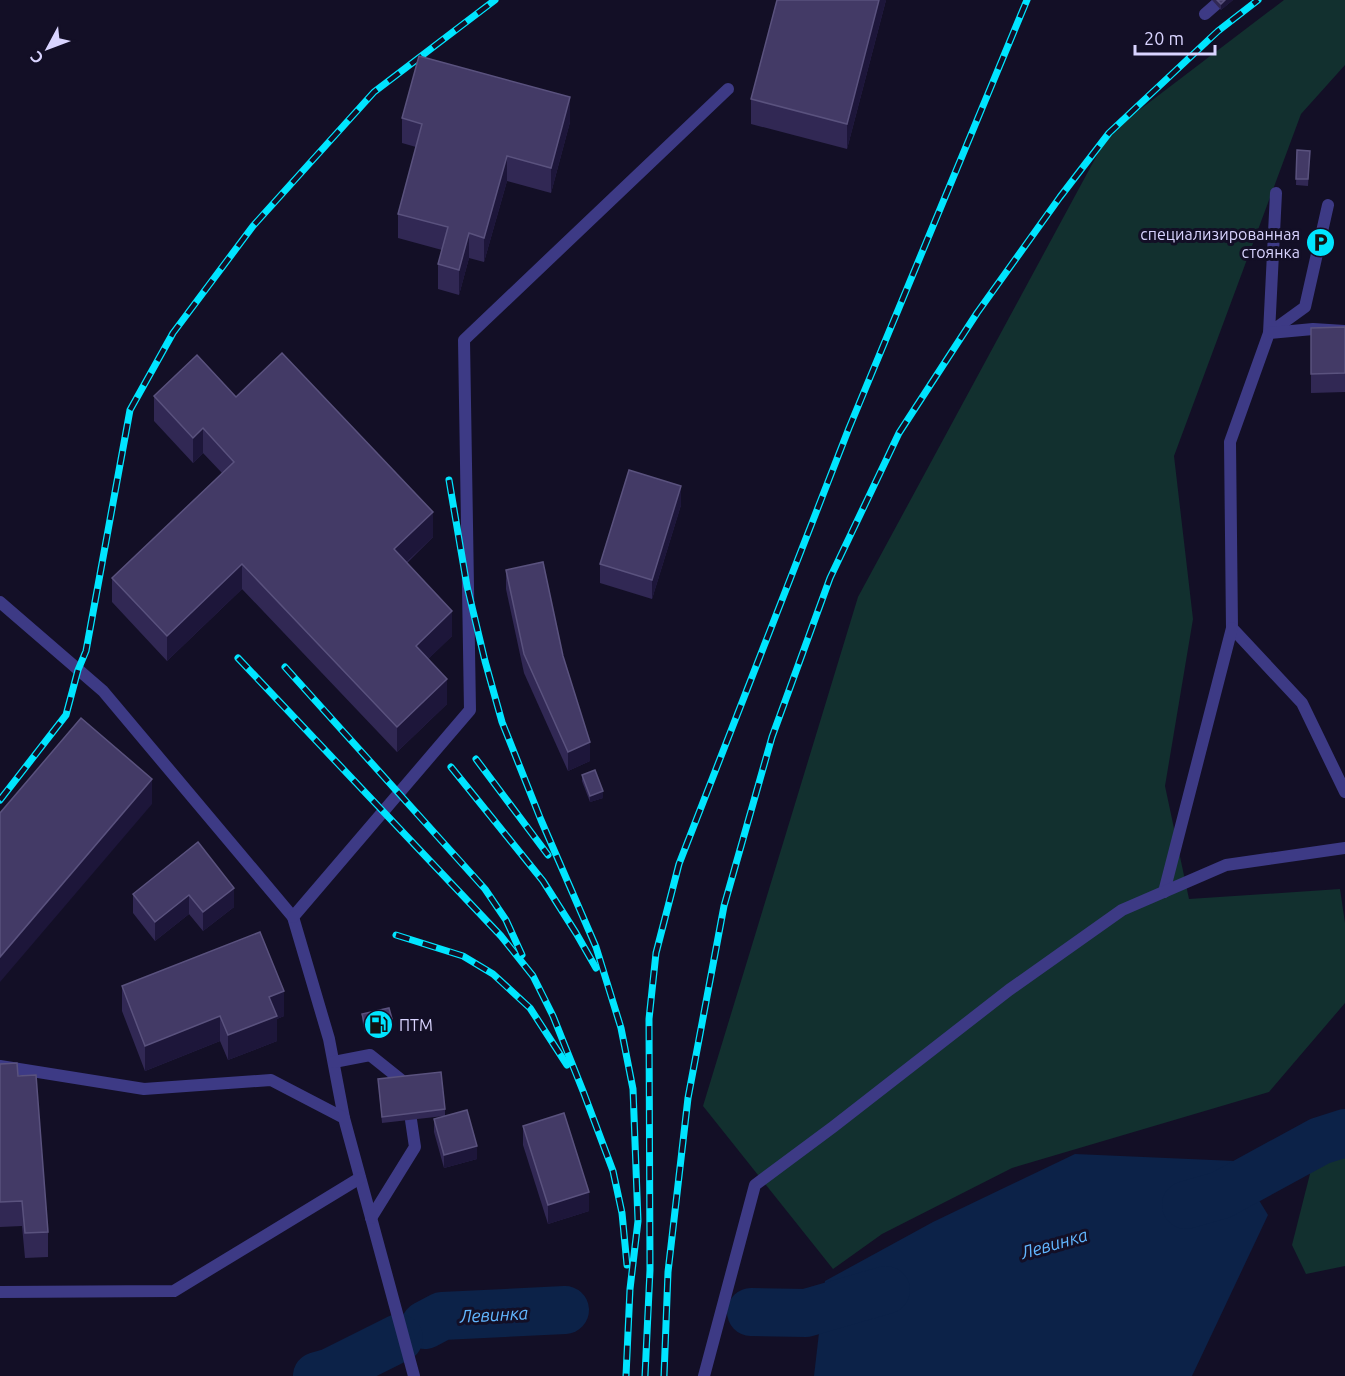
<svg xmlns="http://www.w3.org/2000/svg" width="1345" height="1376" font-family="Ubuntu,sans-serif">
<rect width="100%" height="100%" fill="#130f26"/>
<!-- green -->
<g fill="#12302f">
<polygon points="1284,0 1345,0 1345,65 1301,114 1174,456 1193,619 1165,786 1189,899 1340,889 1345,923 1345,1003 1269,1092 1012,1168 882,1234 833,1269 703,1106 858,597 1109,133"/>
<polygon points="1345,1149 1345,1266 1306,1274 1292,1245 1314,1158"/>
</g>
<!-- water -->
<polygon fill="#0c2248" points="1075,1154 1235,1161 1268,1215 1192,1376 814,1376 825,1281 933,1222"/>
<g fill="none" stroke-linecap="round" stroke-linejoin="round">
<!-- river -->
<g stroke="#0c2248" stroke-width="48">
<polyline points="1186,1205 1221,1195 1320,1141 1345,1133"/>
<polyline points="751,1312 806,1313 886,1290"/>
<polyline points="425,1325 442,1316 565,1310"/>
<polyline points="317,1376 331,1372 399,1338"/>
</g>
<!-- service -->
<g stroke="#3d3a85" stroke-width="12">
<polyline points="1205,14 1221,0"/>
<polyline points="1276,193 1269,333 1305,307 1328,205"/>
<polyline points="1345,331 1313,329 1269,333 1230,442 1232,628 1302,703 1345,792"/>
<polyline points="0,602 103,691 293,917 329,1039 344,1118"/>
<polyline points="1164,892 1232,628"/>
<polyline points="293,917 470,710 464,340 728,89"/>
<polyline points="334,1062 370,1055 405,1083"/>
<polyline points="0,1066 144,1089 271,1080 344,1118 414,1376"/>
<polyline points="371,1218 415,1147 411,1120"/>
<polyline points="0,1292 174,1291 360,1178"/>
<polyline points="704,1376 755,1185 833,1127 1009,990 1122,910 1226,865 1345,848"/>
</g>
<defs>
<g id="rail">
<polyline points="449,480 467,586 485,661 502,722 541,820 596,947 621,1028 633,1089 638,1221 630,1289 626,1376"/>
<polyline points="238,658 501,936 533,976 553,1016 583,1091 613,1171 622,1213 627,1265"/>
<polyline points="285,667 485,889 506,920 522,955"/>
<polyline points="476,759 548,855"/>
<polyline points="451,767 543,881 576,933 596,968"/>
<polyline points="0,800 66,715 78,670 86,651 130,410 173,333 253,226 374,92 495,0"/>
<polyline points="396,935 463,956 493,974 530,1008 567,1065"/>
<polyline points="645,1376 650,1270 649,1019 656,953 679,864 849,428 1027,0"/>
<polyline points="664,1376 668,1272 688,1098 724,906 772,737 830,578 899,433 977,313 1060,197 1109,133 1218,31 1258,0"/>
</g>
</defs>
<!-- rail casing -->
<use href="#rail" stroke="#00e5ff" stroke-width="7"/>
<!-- rail -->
<use href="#rail" stroke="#130f26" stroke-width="4.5" stroke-dasharray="14" stroke-linecap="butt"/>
</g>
<!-- wall -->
<g fill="#312854">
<polygon points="886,0 847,149 751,124 751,99"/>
<polygon points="1212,0 1233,0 1221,10"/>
<polygon points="402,118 570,122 551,193 507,181 484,262 469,258 459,295 438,289 438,264 442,250 398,238 398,214 416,147 402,143"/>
<polygon points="1297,150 1310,151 1308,186 1296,185"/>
<polygon points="1345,327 1345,392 1311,393 1311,328"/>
<polygon points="154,396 236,397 433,537 407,563 452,636 428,659 447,704 397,752 242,589 167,661 112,602 112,578 222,473 203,453 193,463 154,421"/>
<polygon points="681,505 652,599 600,583 600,564"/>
<polygon points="506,570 563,656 590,761 568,771 524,673 506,589"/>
<polygon points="582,775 603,798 590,802 582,781"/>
<polygon points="198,842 234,907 203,931 189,914 155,941 133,913 133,894"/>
<polygon points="122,986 284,1016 277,1019 277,1041 228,1060 220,1041 145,1071 122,1011"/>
<polygon points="362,1014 392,1025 365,1032 362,1020"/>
<polygon points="0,1064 18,1076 48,1232 48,1257 25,1258 22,1226 0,1227"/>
<polygon points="378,1079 445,1109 445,1116 477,1159 444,1168 434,1132 434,1119 444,1116 382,1123"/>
<polygon points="523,1126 589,1211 548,1224 523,1145"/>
</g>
<!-- shaded-wall -->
<g fill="#1d163a">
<polygon points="879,0 886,0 847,149 847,124"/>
<polygon points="1225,0 1233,0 1221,10 1221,4"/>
<polygon points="570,97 570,122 551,193 551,168"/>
<polygon points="507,156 507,181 484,262 484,238"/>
<polygon points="469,233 469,258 459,295 459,270"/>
<polygon points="203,428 203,453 193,463 193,438"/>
<polygon points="681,486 681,505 652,599 652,580"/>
<polygon points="433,512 433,537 394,574 394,549"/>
<polygon points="242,564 242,589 167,661 167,636"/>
<polygon points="452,611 452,636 416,671 416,646"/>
<polygon points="447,679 447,704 397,752 397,727"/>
<polygon points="590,742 590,761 568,771 568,752"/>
<polygon points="152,779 152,804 0,982 0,957"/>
<polygon points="603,791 603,798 590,802 590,796"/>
<polygon points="234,888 234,907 203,931 203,912"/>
<polygon points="189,895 189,914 155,941 155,922"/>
<polygon points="284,991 284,1016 277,1019 277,1041 228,1060 228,1035 269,997"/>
<polygon points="220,1016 220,1041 145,1071 145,1046"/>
<polygon points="392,1019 392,1025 365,1032 365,1025"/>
<polygon points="477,1146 477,1159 444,1168 444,1155"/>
<polygon points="589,1192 589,1211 548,1224 548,1205"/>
</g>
<!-- building -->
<g fill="#433a66" stroke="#5a527e" stroke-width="1.5">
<polygon points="777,0 879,0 847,124 751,99"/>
<polygon points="1217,0 1225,0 1221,4"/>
<polygon points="419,56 570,97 551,168 507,156 484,238 469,233 459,270 438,264 448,227 398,214 422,124 402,118"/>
<polygon points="1297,150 1310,151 1308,179 1296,179"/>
<polygon points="1345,327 1345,373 1311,374 1311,328"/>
<polygon points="282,353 433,512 394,549 452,611 416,646 447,679 397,727 242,564 167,636 112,578 234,462 203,428 193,438 154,396 197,355 236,397"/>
<polygon points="629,470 681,486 652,580 600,564"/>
<polygon points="543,562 563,656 590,742 568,752 524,654 506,570"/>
<polygon points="81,718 152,779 0,957 0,813"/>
<polygon points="595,770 603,791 590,796 582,775"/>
<polygon points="198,842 234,888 203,912 189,895 155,922 133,894"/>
<polygon points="260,932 284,991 269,997 277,1016 228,1035 220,1016 145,1046 122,986"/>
<polygon points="389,1008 392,1019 365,1025 362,1014"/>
<polygon points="17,1063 18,1076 36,1075 48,1232 25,1233 22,1201 0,1202 0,1064"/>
<polygon points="441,1072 445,1109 382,1117 378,1079"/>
<polygon points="467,1110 477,1146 444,1155 434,1119"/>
<polygon points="564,1113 589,1192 548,1205 523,1126"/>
</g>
<!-- icons -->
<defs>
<symbol id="parking-disc" viewBox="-11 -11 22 22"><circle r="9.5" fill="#00e5ff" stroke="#130f26"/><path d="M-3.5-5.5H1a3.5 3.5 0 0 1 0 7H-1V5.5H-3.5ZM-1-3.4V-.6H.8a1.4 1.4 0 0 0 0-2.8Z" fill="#111"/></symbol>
<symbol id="fuel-disc" viewBox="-11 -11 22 22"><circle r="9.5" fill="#00e5ff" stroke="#130f26"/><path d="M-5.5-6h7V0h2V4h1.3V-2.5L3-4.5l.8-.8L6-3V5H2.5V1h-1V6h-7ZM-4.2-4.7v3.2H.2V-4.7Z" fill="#111"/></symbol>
</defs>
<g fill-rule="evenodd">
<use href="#parking-disc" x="1304" y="226" width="33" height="33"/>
<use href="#fuel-disc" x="362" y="1008" width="33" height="33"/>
</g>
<g text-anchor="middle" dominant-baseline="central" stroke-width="6" stroke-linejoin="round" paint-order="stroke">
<!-- poi labels -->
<g font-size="16" fill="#d9d4ff" stroke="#130f26" text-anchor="end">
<text x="1300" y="234">специализированная<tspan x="1300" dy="18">стоянка</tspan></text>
<text x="399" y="1025" text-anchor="start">ПТМ</text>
</g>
<!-- water labels -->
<g font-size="18" font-style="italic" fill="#62b6ff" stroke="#130f26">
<text transform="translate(1054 1243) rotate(-16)">Левинка</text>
<text transform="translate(494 1314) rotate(-3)">Левинка</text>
</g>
</g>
<!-- north arrow -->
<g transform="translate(48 48) rotate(229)" stroke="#130f26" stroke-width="4.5" paint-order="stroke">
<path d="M0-4.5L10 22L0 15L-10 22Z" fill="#d9d4ff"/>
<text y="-9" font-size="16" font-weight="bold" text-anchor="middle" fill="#d9d4ff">С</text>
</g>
<!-- scale -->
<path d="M1135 45v9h80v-9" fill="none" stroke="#d9d4ff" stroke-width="3"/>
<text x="1144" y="45" font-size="18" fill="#d9d4ff" stroke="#130f26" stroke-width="4.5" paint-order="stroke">20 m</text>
</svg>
